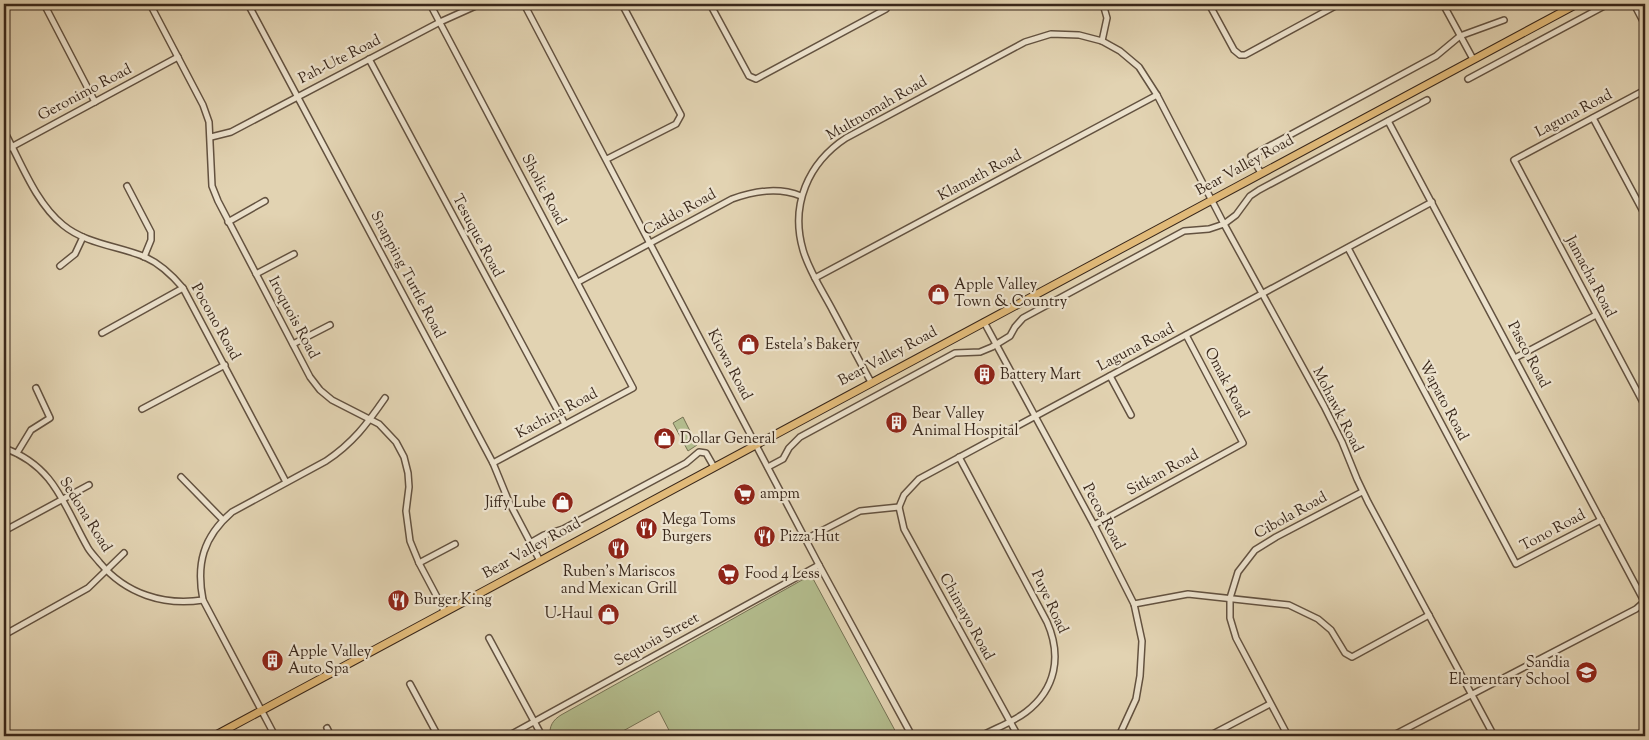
<svg xmlns="http://www.w3.org/2000/svg" width="1649" height="740" font-family="'Sorts Mill Goudy',serif">
<rect width="100%" height="100%" fill="#e2d3b2"/>
<filter id="stains"><feTurbulence type="fractalNoise" baseFrequency=".004" numOctaves="4"/><feColorMatrix values="0 0 0 0 .2 0 0 0 0 .09 0 0 0 0 .02 0 0 0 .5 -.17"/></filter>
<radialGradient id="worn" r=".72"><stop offset=".6" stop-color="#630" stop-opacity="0"/><stop offset="1" stop-color="#630" stop-opacity=".3"/></radialGradient>
<!-- green -->
<g fill="#b3bc8d" stroke="#767254">
<polygon points="683,417 697,445 688,451 673,423"/>
<path d="M811,575L898,736H672L659,711L614,736H550C549,726 553,720 561,715Z"/>
</g>
<g fill="none" stroke-linecap="round" stroke-linejoin="round">
<defs>
<g id="minor">
<polyline points="44,4 95,102"/>
<polyline points="150,4 203,105 209,122 212,186 218,201 310,377 320,390 332,400 379,424 396,442 404,457 408,473 409,487 406,511 410,541 419,563 445,612"/>
<polyline points="248,4 493,463 509,502 540,561"/>
<polyline points="430,4 633,388 493,463"/>
<polyline points="524,4 819,565 912,736"/>
<polyline points="710,4 749,76 756,79 886,9 883,4"/>
<polyline points="1209,4 1234,50 1240,55 1245,55 1339,4"/>
<polyline points="1443,4 1473,59"/>
<polyline points="1634,4 1645,25"/>
<polyline points="1102,41 1107,18 1103,4"/>
<polyline points="369,59 565,424"/>
<polyline points="1468,79 1608,4"/>
<polyline points="1645,90 1514,160 1645,406"/>
<polyline points="1593,118 1645,215"/>
<polyline points="1388,121 1644,601"/>
<path d="M4,131C21,162 35,202 63,225C86,244 118,246 145,257C161,264 172,275 183,288L286,482"/>
<polyline points="211,137 231,132 440,22 480,4"/>
<polyline points="4,151 178,57"/>
<polyline points="607,159 676,124 681,115 622,4"/>
<polyline points="1261,173 1251,156 1436,56 1460,36 1504,20"/>
<polyline points="127,186 151,232 151,240 144,257"/>
<polyline points="228,222 265,201"/>
<polyline points="1348,248 1516,564 1601,520"/>
<polyline points="60,266 75,254 83,237"/>
<polyline points="256,274 294,254"/>
<polyline points="815,278 1157,95"/>
<path d="M578,282L732,199C755,191 778,187 801,196"/>
<polyline points="984,322 1094,525 1134,604 1142,641 1140,676 1136,699 1119,736"/>
<polyline points="102,333 183,288"/>
<polyline points="293,344 330,325"/>
<polyline points="1515,358 1596,315"/>
<polyline points="1110,376 1131,415"/>
<path d="M871,382C858,359 846,335 833,311C823,292 809,271 803,250C790,205 808,163 846,138L1025,42L1051,34L1079,35L1102,41L1120,51L1139,67L1157,95L1224,224L1324,406L1342,442L1357,479L1368,502L1494,736"/>
<polyline points="142,409 225,365"/>
<path d="M4,448C55,466 64,506 88,548C91,553 96,558 100,563C126,594 164,606 203,600"/>
<polyline points="17,453 31,430 50,418 36,388"/>
<path d="M959,457L1047,622C1062,656 1056,689 1026,712C1013,722 996,728 981,736"/>
<polyline points="768,467 783,459 789,448 800,437 955,353 980,352 992,347 1010,336 1015,327 1023,318 1184,231 1209,229 1224,224 1236,215 1250,196 1259,190 1427,100"/>
<polyline points="181,477 223,520"/>
<polyline points="899,507 904,529 1018,736"/>
<polyline points="1094,525 1243,443 1186,335"/>
<polyline points="4,531 89,485"/>
<polyline points="806,539 860,511 899,507 904,495 919,479 1432,202"/>
<polyline points="530,543 544,535 563,529 686,463 699,452 706,453 714,467"/>
<polyline points="419,563 455,544"/>
<polyline points="1134,604 1188,594 1289,605 1318,619 1331,630 1345,653 1352,657 1429,615"/>
<polyline points="4,635 88,588 124,553"/>
<polyline points="489,638 542,736"/>
<polyline points="410,684 438,736"/>
<polyline points="327,728 331,736"/>
<path d="M275,736L203,600C196,564 203,537 232,512L326,461C353,443 367,424 385,398"/>
<polyline points="508,736 819,565"/>
<polyline points="1209,736 1270,704"/>
<polyline points="1288,736 1236,638 1230,618 1230,598 1238,572 1255,550 1276,537 1362,492"/>
<polyline points="1392,736 1636,609 1645,601"/>
</g>
<polyline id="major" points="214,736 1577,4"/>
</defs>
<!-- minor casing -->
<use href="#minor" stroke="#635240" stroke-width="8"/>
<!-- major casing -->
<use href="#major" stroke="#39271a" stroke-width="9"/>
<!-- minor -->
<use href="#minor" stroke="#ece2cd" stroke-width="5"/>
<!-- major -->
<use href="#major" stroke="#e1ba79" stroke-width="7"/>
</g>
<!-- icons -->
<defs>
<symbol id="shop-disc" viewBox="-11 -11 22 22"><circle r="9.5" fill="#8f2418" stroke="#ece2cd"/><path d="M-5-2.5h2.3a2.7 3.5 0 0 1 5.4 0H5L5.5 6h-11ZM-1.5-2.5h3a1.5 2.3 0 0 0-3 0Z" fill="#fff"/></symbol>
<symbol id="building-disc" viewBox="-11 -11 22 22"><circle r="9.5" fill="#8f2418" stroke="#ece2cd"/><path d="M-4-6H4V6H1V3H-1V6H-4ZM-2.5-4.3h1.7v1.8h-1.7ZM.8-4.3h1.7v1.8H.8ZM-2.5-1h1.7V.8h-1.7ZM.8-1h1.7V.8H.8Z" fill="#fff"/></symbol>
<symbol id="supermarket-disc" viewBox="-11 -11 22 22"><circle r="9.5" fill="#8f2418" stroke="#ece2cd"/><path d="M-6-5.5h2.5l.6 2H6L4.5 2H-2.5L-4.4-4H-6ZM-1.5 3.2a1.3 1.3 0 1 0 .1 0ZM3 3.2a1.3 1.3 0 1 0 .1 0Z" fill="#fff"/></symbol>
<symbol id="restaurant-disc" viewBox="-11 -11 22 22"><circle r="9.5" fill="#8f2418" stroke="#ece2cd"/><path d="M-5-6h1v4h1v-4h1v4h1v-4h1v5L-1.5 .5V6h-2V.5L-5-1ZM5-6V6H3V1.5H1.5Q1.5-4 5-6Z" fill="#fff"/></symbol>
<symbol id="school-disc" viewBox="-11 -11 22 22"><circle r="9.5" fill="#8f2418" stroke="#ece2cd"/><path d="M0-5L7-2L0 1L-7-2ZM-4 1L0 2.5L4 1V4Q0 6-4 4Z" fill="#fff"/></symbol>
</defs>
<g fill-rule="evenodd">
<use href="#shop-disc" x="926" y="282" width="25" height="25"/>
<use href="#shop-disc" x="736" y="332" width="25" height="25"/>
<use href="#building-disc" x="972" y="362" width="25" height="25"/>
<use href="#building-disc" x="884" y="410" width="25" height="25"/>
<use href="#shop-disc" x="652" y="426" width="25" height="25"/>
<use href="#supermarket-disc" x="732" y="482" width="25" height="25"/>
<use href="#shop-disc" x="550" y="490" width="25" height="25"/>
<use href="#restaurant-disc" x="634" y="516" width="25" height="25"/>
<use href="#restaurant-disc" x="752" y="524" width="25" height="25"/>
<use href="#restaurant-disc" x="606" y="536" width="25" height="25"/>
<use href="#supermarket-disc" x="716" y="562" width="25" height="25"/>
<use href="#restaurant-disc" x="386" y="588" width="25" height="25"/>
<use href="#shop-disc" x="596" y="602" width="25" height="25"/>
<use href="#building-disc" x="260" y="648" width="25" height="25"/>
<use href="#school-disc" x="1574" y="660" width="25" height="25"/>
</g>
<g text-anchor="middle" dominant-baseline="central" stroke-width="4.5" stroke-linejoin="round" paint-order="stroke">
<!-- street labels -->
<g font-size="15" fill="#39271a" stroke="#ece2cd">
<text transform="translate(340 60) rotate(-27)">Pah-Ute Road</text>
<text transform="translate(85 93) rotate(-28)">Geronimo Road</text>
<text transform="translate(877 109) rotate(-30)">Multnomah Road</text>
<text transform="translate(1574 114) rotate(-28)">Laguna Road</text>
<text transform="translate(1245 166) rotate(-29)">Bear Valley Road</text>
<text transform="translate(980 176) rotate(-28)">Klamath Road</text>
<text transform="translate(543 190) rotate(62)">Sholic Road</text>
<text transform="translate(680 213) rotate(-29)">Caddo Road</text>
<text transform="translate(477 236) rotate(62)">Tesuque Road</text>
<text transform="translate(407 275) rotate(62)">Snapping Turtle Road</text>
<text transform="translate(1590 277) rotate(62)">Jamacha Road</text>
<text transform="translate(293 318) rotate(62)">Iroquois Road</text>
<text transform="translate(215 322) rotate(61)">Pocono Road</text>
<text transform="translate(1136 348) rotate(-28)">Laguna Road</text>
<text transform="translate(1528 355) rotate(62)">Pasco Road</text>
<text transform="translate(888 357) rotate(-28)">Bear Valley Road</text>
<text transform="translate(729 365) rotate(62)">Kiowa Road</text>
<text transform="translate(1226 383) rotate(62)">Omak Road</text>
<text transform="translate(1443 401) rotate(62)">Wapato Road</text>
<text transform="translate(1337 410) rotate(63)">Mohawk Road</text>
<text transform="translate(557 414) rotate(-28)">Kachina Road</text>
<text transform="translate(1163 473) rotate(-29)">Sitkan Road</text>
<text transform="translate(85 515) rotate(58)">Sedona Road</text>
<text transform="translate(1291 516) rotate(-29)">Cibola Road</text>
<text transform="translate(1103 517) rotate(62)">Pecos Road</text>
<text transform="translate(1553 531) rotate(-28)">Tono Road</text>
<text transform="translate(532 549) rotate(-29)">Bear Valley Road</text>
<text transform="translate(1049 602) rotate(65)">Puye Road</text>
<text transform="translate(966 617) rotate(61)">Chimayo Road</text>
<text transform="translate(657 640) rotate(-29)">Sequoia Street</text>
</g>
<!-- poi labels -->
<g font-size="15" fill="#39271a" stroke="#ece2cd" text-anchor="start">
<text x="954" y="285">Apple Valley<tspan x="954" dy="17">Town &amp; Country</tspan></text>
<text x="765" y="345">Estela's Bakery</text>
<text x="1000" y="375">Battery Mart</text>
<text x="912" y="414">Bear Valley<tspan x="912" dy="17">Animal Hospital</tspan></text>
<text x="680" y="439">Dollar General</text>
<text x="760" y="494">ampm</text>
<text x="546" y="503" text-anchor="end">Jiffy Lube</text>
<text x="662" y="520">Mega Toms<tspan x="662" dy="17">Burgers</tspan></text>
<text x="780" y="537">Pizza Hut</text>
<text x="619" y="572" text-anchor="middle">Ruben's Mariscos<tspan x="619" dy="17">and Mexican Grill</tspan></text>
<text x="745" y="574">Food 4 Less</text>
<text x="414" y="600">Burger King</text>
<text x="593" y="614" text-anchor="end">U-Haul</text>
<text x="288" y="652">Apple Valley<tspan x="288" dy="17">Auto Spa</tspan></text>
<text x="1570" y="663" text-anchor="end">Sandia<tspan x="1570" dy="17">Elementary School</tspan></text>
</g>
</g>
<!-- margin -->
<rect width="1649" height="740" fill="none" stroke="#e2d3b2" stroke-width="20"/>
<rect x="5" y="5" width="1639" height="730" fill="none" stroke="#39271a" stroke-width="2.5"/>
<rect x="10" y="10" width="1629" height="720" fill="none" stroke="#39271a"/>
<rect width="100%" height="100%" filter="url(#stains)"/>
<rect width="100%" height="100%" fill="url(#worn)"/>
</svg>
